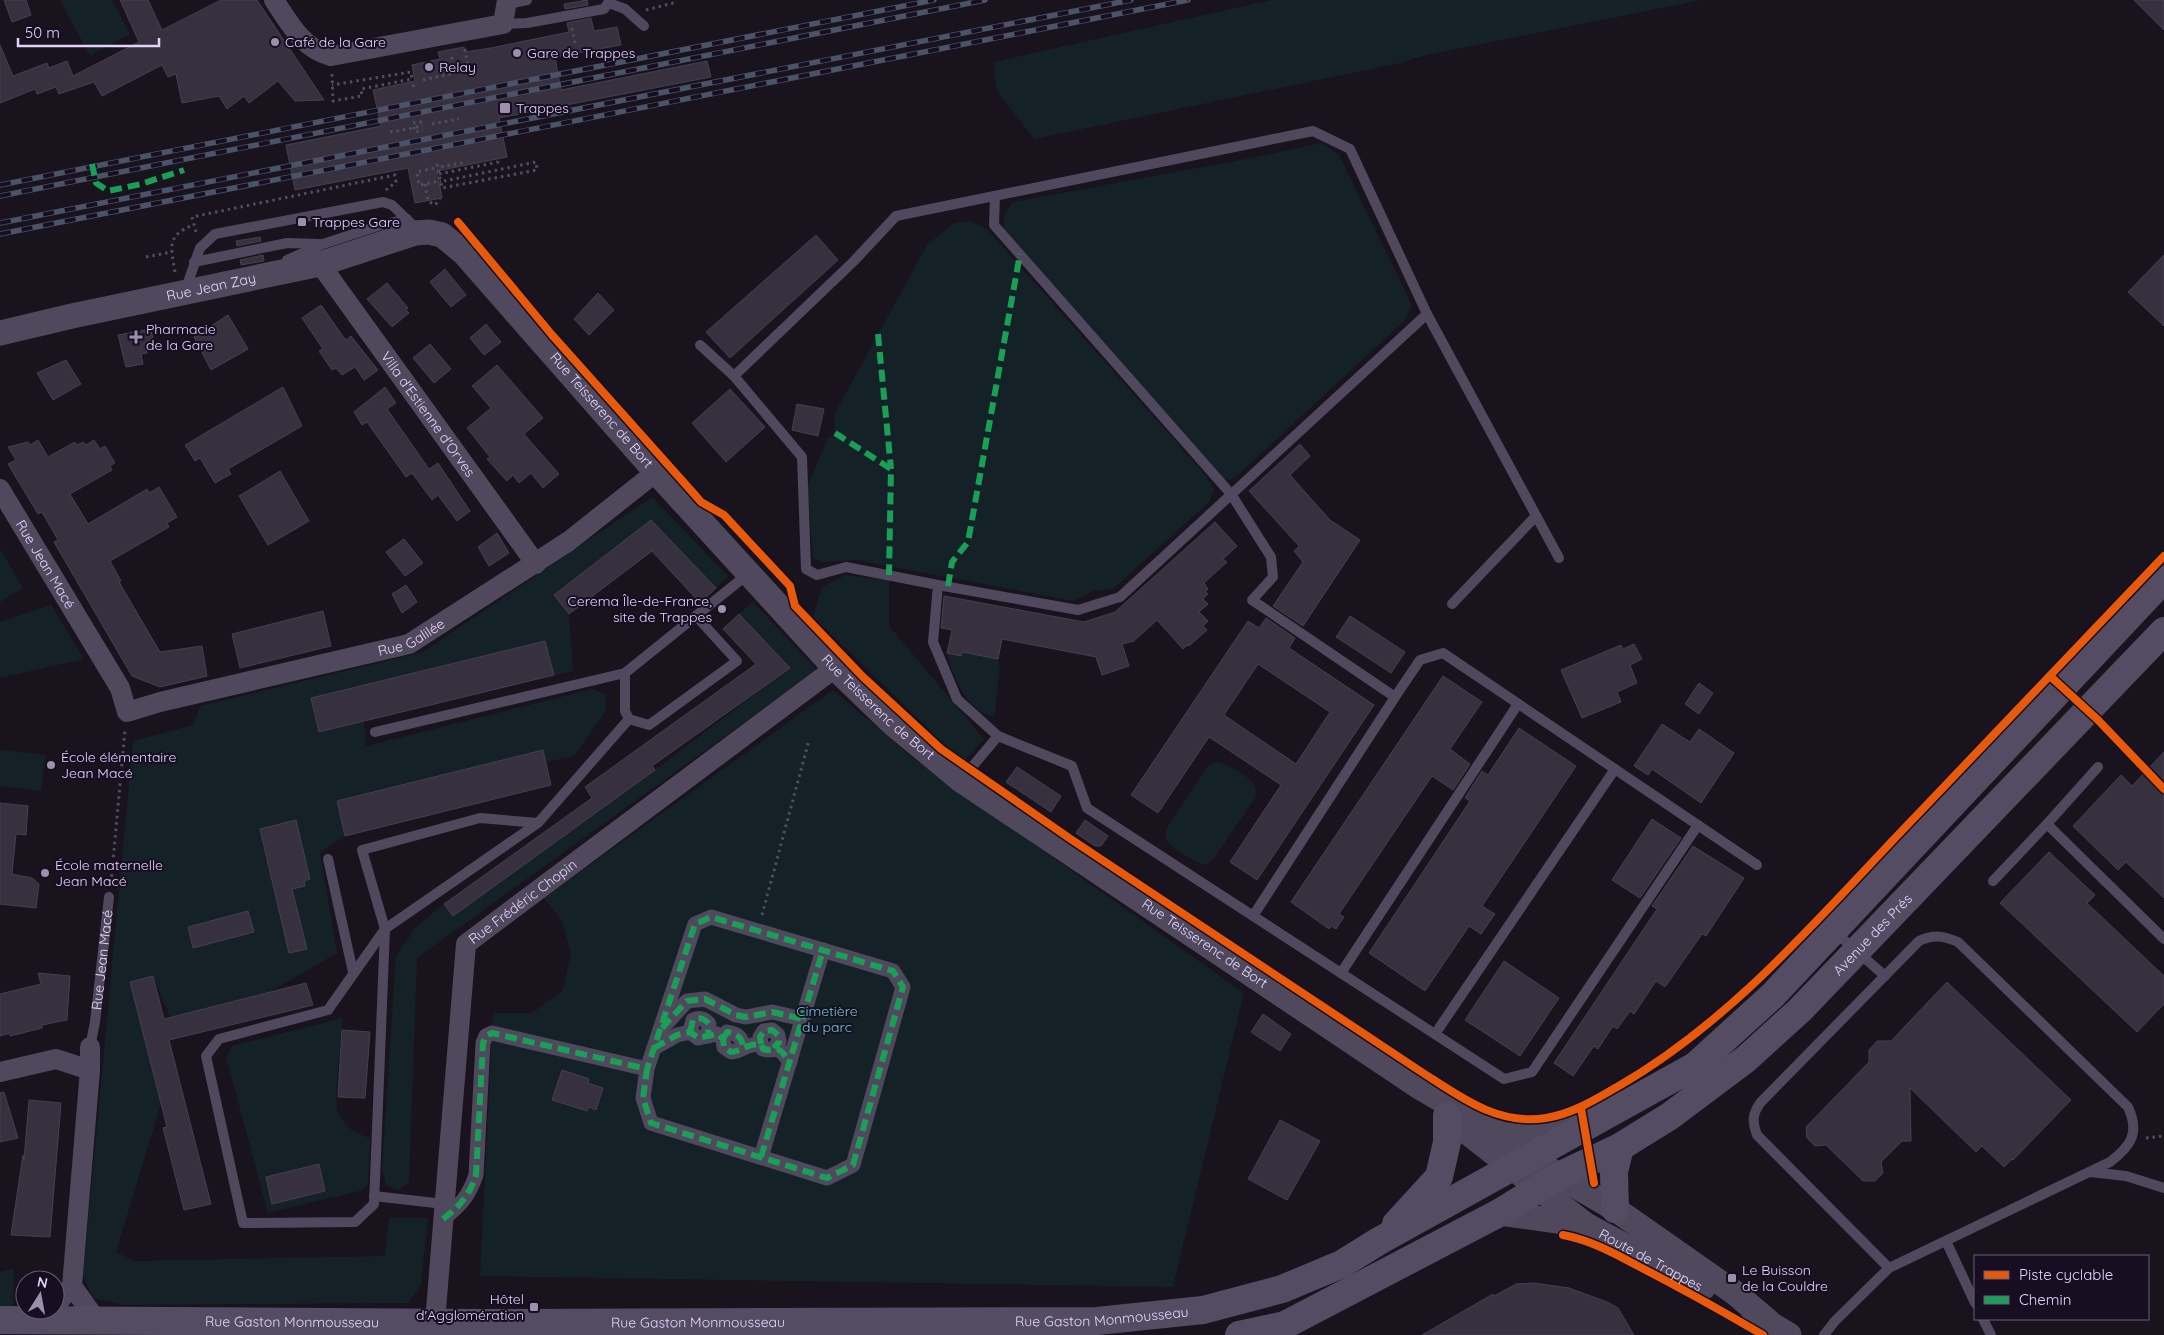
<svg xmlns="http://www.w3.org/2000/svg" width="2164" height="1335" font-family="Quicksand,sans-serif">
<rect width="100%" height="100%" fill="#18131d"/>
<!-- green -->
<g fill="#142228">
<polygon points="60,0 112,0 130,34 90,56"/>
<polygon points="1271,0 1702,0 1426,55 1400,63 1034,139 996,89 994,62"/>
<polygon points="1321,143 1339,155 1412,305 1404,321 1236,477 1229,480 1220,478 1004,234 1004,215 1013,202 1251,158"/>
<polygon points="971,221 987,229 1202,471 1214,490 1209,502 1113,589 1093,591 1073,601 856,560 823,562 813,558 807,487 828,437 835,436 834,415 927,245 954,223"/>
<polygon points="652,497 728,576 716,588 651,520 554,595 569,614 573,671 554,675 545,641 311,698 319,732 364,721 366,746 592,689 605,694 606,711 574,756 546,762 543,750 337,801 345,836 320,852 337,953 270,992 170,1017 153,976 130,982 161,1104 116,1252 134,1261 385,1256 389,1218 428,1218 421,1285 408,1303 124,1305 93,1298 83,1276 133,741 193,725 200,706 423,652"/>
<polygon points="0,549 23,588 0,602"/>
<polygon points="845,575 889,580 889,626 984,739 963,762 813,617 822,587"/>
<polygon points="753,602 817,670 417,958 409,1183 398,1190 386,1185 382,1168 396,956 416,927 444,904 453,915 655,770 789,668 739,614"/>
<polygon points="51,605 84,659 0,678 0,622"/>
<path d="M962,652L998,659L1000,666L995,712L991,716C968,711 951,674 947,653L961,656Z"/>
<polygon points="833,690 913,758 1244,993 1173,1287 480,1276 493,1013 532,1013 563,990 571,953 562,921 544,898"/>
<polygon points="0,750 45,755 41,791 0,786"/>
<path d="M1215,762C1226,763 1246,774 1253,783C1257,788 1256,793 1255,798L1212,861L1205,865C1197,863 1171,848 1167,841C1165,837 1166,833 1166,829L1208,766Z"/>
<path d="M342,1018C343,1040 333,1096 338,1112C344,1127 356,1134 370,1138L368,1183L363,1190L268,1213L226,1057L232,1046Z"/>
<polygon points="14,1269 13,1308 0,1308 0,1272"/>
</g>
<!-- building -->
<g fill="#37313f" stroke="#473e50" fill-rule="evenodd">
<polygon points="4,0 26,0 31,15 12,22"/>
<polygon points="120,0 148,0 162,30 221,0 257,0 324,100 295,101 278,81 249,103 244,96 227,109 219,96 182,103 176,74 168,77 162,65 102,96 94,82 59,94 56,87 37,94 35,89 0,103 0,45 13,76 47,63 49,68 67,61 73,76 139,42"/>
<polygon points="587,0 588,5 565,9 564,4"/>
<polygon points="2134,0 2164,0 2164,30"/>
<polygon points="591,18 594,31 617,27 621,45 555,57 561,90 707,61 711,77 499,118 507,157 437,171 442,198 415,203 408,168 295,190 286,145 381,126 373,90 415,81 412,65 440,59 438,52 464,47 465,52 491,48 569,32 567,23"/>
<polygon points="816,235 838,260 730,358 706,332"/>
<polygon points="260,237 261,241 237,246 236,241"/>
<polygon points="263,255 264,261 241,265 240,260"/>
<polygon points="2164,255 2164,326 2128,292"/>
<polygon points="445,269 466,295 451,307 430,282"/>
<polygon points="387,283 408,308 406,310 409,313 392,327 367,299"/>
<polygon points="598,293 614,310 589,335 574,319"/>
<polygon points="321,305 342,335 346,340 351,336 378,370 364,380 355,367 342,375 336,368 332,370 319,351 323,349 302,318"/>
<polygon points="228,315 248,349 211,370 194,337"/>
<polygon points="486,324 501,342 484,355 470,338"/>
<polygon points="151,329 154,345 146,347 147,353 141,354 143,364 126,367 118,335"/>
<polygon points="430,344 451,369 434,383 413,358"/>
<polygon points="66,360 81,384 53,400 37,373"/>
<polygon points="497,365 543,418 524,434 559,474 543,488 531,473 519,483 513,475 507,481 487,459 490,457 467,428 491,408 472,386"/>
<polygon points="283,387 302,426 228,469 231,474 215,483 200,458 195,461 185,445"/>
<polygon points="385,387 396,403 387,409 429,469 438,463 470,511 457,521 438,495 432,500 412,473 406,477 367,422 362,425 354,412"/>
<polygon points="730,389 765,427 726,462 692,423"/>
<polygon points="797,404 824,409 818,436 792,430"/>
<polygon points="38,440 48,457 75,442 77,445 83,442 86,445 94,440 100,449 105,446 115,463 110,466 112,470 70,494 88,524 147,489 149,493 159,487 177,517 167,523 169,527 110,561 121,581 119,582 160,652 202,646 207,676 160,687 132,676 54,542 58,540 42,512 38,514 8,464 16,460 8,447 28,442 30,445"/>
<polygon points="1300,444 1310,456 1290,475 1330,520 1360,540 1303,626 1273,606 1303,562 1294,551 1299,546 1249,491"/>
<polygon points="280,471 309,521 268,545 239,496"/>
<polygon points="651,520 716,588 700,603 652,551 569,614 554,595"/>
<polygon points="1215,522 1237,546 1223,559 1227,562 1204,583 1208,589 1205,592 1208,594 1203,599 1208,604 1199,612 1208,621 1203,626 1207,630 1189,646 1187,645 1183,649 1157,620 1134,641 1122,644 1129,666 1102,675 1096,657 1002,639 998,659 962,652 961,656 947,653 952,630 941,628 944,596 1084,622 1115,612"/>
<polygon points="497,533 509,553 489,566 478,547"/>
<polygon points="404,539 423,563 405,576 386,552"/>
<polygon points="406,585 417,602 402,613 392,594"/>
<polygon points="323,611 331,646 240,668 232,634"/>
<polygon points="739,614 790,668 652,766 655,770 453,916 444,904 592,798 585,787 756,664 723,629"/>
<polygon points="1350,616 1405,652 1391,673 1336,637"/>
<path d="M1266,618L1295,638L1289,648L1374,705L1257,880L1230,862L1281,785L1209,737L1158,813L1131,795L1248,621L1259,628ZM1258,664L1330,712L1296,764L1224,715Z"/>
<polygon points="545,641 554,675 319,732 311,698"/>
<polygon points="1634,644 1642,659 1630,665 1637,683 1617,692 1621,702 1582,718 1561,670 1621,645 1623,649"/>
<polygon points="1443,676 1482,702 1450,749 1470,764 1453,790 1432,776 1339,914 1344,917 1336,929 1331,926 1329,929 1291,902"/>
<polygon points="1699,683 1713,693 1699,714 1685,704"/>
<polygon points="1662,724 1690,742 1699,729 1734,753 1701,803 1652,769 1648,775 1634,766"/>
<polygon points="1519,728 1576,766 1482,906 1495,914 1481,934 1469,926 1425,991 1369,953 1470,801 1465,798 1482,771 1488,775"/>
<polygon points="543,750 551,785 345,836 337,801"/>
<polygon points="2164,752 2164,898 2126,862 2118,870 2073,826 2121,775 2132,786"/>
<polygon points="1017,767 1061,796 1051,812 1006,782"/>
<polygon points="0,803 28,806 26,835 16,834 12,874 32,878 39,884 36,908 0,904"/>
<polygon points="1652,819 1681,838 1640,898 1612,880"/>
<polygon points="296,820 310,879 304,881 305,886 292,889 307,949 289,953 260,829"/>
<polygon points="1085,820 1108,836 1101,846 1095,846 1076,833"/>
<polygon points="1693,846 1744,878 1706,936 1702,934 1665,987 1656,981 1634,1014 1630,1011 1617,1029 1613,1026 1598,1049 1594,1046 1573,1076 1554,1063 1657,909 1652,906"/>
<polygon points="2049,852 2095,895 2087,903 2164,976 2164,1004 2137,1032 2000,903"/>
<polygon points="248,911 254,932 193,948 188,927"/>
<polygon points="1504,961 1559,998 1520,1056 1465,1020"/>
<polygon points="38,973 70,976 67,1020 42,1025 42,1028 10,1036 10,1033 0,1036 0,994 41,984"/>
<polygon points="153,976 164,1019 306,983 313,1005 169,1040 211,1204 184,1210 163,1128 167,1127 130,982"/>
<polygon points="1947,982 2071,1100 2013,1160 2012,1159 2004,1167 1982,1146 1976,1152 1910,1088 1911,1141 1902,1141 1881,1162 1883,1173 1875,1181 1863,1181 1826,1145 1815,1146 1807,1138 1806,1127 1869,1062 1869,1050 1877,1041 1891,1041"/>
<polygon points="1263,1014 1291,1034 1280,1051 1251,1032"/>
<polygon points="342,1030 370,1032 365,1098 338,1097"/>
<polygon points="562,1070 589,1079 588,1083 603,1088 596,1110 589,1107 587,1111 552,1100"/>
<polygon points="4,1092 18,1138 0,1142 0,1093"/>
<polygon points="29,1100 61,1103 50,1237 11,1235 23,1155 24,1160"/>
<polygon points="1280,1120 1320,1141 1287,1200 1248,1179"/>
<polygon points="319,1164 325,1191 272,1204 266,1177"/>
<polygon points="1534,1283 1569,1288 1607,1302 1618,1308 1634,1335 1422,1335 1493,1294 1494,1296 1516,1284"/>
</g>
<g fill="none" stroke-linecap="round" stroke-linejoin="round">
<!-- path -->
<g stroke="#4b4f5e" stroke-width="3" stroke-dasharray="2.5 4" stroke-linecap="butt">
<polyline points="646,10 677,2"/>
<polyline points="572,28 575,43"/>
<polyline points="465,49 469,73"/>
<polyline points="332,74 333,101 362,96 361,89 412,79 411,72 332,85"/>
<polyline points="423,80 454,73 451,53"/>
<polyline points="412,86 415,85"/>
<polyline points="422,122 413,123 415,132 423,130"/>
<polyline points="432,124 459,119"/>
<polyline points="416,127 423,126"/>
<polyline points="390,132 414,128"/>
<polyline points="437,164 442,188 537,170 536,162 444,181"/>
<polyline points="441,167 467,162"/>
<polyline points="434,168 417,172 419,185 441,181"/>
<polyline points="439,174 498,162 498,159"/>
<polyline points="425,184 428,201 435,205 440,199"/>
<polyline points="196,232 192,217 395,175 396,182 386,190"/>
<polyline points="146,257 172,252"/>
<path d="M175,272C171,247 166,236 193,225"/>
<polyline points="111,883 125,730"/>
<polyline points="762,915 809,740"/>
<polyline points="2146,1138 2164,1136"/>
</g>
<!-- service -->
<g stroke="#50495d" stroke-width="10">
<polyline points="609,3 625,9 644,26"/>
<polyline points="508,4 527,0"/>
<polyline points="503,24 527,23 604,9 610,0"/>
<polyline points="995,196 994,225 1231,494 1271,557 1273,577 1252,600 1395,697 1420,660 1443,653 1757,865"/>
<polyline points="287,260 323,244 381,225 407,219"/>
<polyline points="194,262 287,243 320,244"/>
<polyline points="185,291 200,248 215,234 383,202 392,205 418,230"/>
<polyline points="1427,314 1559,558"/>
<polyline points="700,345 734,376"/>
<polyline points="938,585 846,567 817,575 806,569 802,457 734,376 854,261 896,216 1313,131 1350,149 1427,314 1120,597 1078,610 938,585 933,642 957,699 998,736 961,780"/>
<polyline points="1452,604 1536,516"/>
<polyline points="625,673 625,711 629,719 649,725 737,661 696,616"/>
<polyline points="375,732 625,673 748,574"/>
<polyline points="998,736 1072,766 1087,808 1504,1079 1532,1072 1698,825"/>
<polyline points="538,823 385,929 362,850 480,818 538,823 629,719"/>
<polyline points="2047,824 2098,767"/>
<polyline points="328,859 353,972"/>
<polyline points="1993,881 2047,824 2164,939"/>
<polyline points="1253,916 1395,697"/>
<polygon points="385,929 374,1204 355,1222 243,1223 206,1056 219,1039 328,1010"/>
<polyline points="1835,932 1885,976"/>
<polyline points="1341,973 1518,704"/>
<polyline points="1435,1034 1615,769"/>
<path id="s1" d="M90,1047L95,1022L109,897"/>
<polyline points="2090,1172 2126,1176 2164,1188"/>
<polyline points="374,1196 444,1204"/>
<polyline points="1946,1241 1975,1303"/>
<polyline points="1983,1319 1991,1335"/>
<path d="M1824,1335L1835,1321L1889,1268L2110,1162C2131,1146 2140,1133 2128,1107L1958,942C1944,936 1934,934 1919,941L1761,1102C1752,1114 1752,1121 1757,1135L1889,1268"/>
</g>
<!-- pedestrian -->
<g stroke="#50495d" stroke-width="15">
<polyline points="665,1025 687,1001 705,999 736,1015 746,1017 772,1012 803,1019"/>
<path d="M690,1032L693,1020C700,1017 704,1018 709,1024L708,1036"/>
<path d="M723,1039L727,1032C737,1034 741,1036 743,1046"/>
<polyline points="761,1044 760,1037 764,1031 772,1030 778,1035 779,1042 774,1048"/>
<path d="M654,1048L677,1035L690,1032L698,1038L717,1034L723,1039L724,1047L731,1052C742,1051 745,1044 761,1044L763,1049C780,1053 774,1041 790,1062"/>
<polyline points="761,1157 823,950"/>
<path d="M443,1219C460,1206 469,1196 476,1175L483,1043L486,1036L492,1033L647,1069L643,1098L651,1123L827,1178L853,1165L903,987L893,971L711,917L695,924L647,1069"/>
</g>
<!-- minor -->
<g stroke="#50495d" stroke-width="20">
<path d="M274,0C290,24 302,48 331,56L503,24L507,0"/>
<path id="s2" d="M320,264L536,564"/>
<path id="s3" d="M0,489L120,688L127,712L160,702L409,644L569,541L656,472"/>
<polyline points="0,1072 56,1059 90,1070"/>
<polyline points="72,1286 97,1321"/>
<polyline points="55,1306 72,1286 90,1070 90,1047"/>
<path id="s4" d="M434,1334L466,944L835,668"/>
</g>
<!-- tertiary -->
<g stroke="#50495d" stroke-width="25">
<path id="s5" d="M0,333L72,316L320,264L415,233L429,232L442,235L464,253L656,472L835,668L892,723L961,780L1421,1088L1488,1127L1559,1176L1615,1209L1735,1293L1769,1322"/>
<path id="s6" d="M1454,1122L1586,1225L1703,1288"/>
<polyline points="1489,1127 1533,1132 1584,1127"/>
<polyline points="1499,1213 1586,1225"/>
<polyline points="1754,1314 1789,1335"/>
</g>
<!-- secondary -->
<g stroke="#544c63" stroke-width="28">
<polyline points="1615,1209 1614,1172 1620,1147"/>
<polyline points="1396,1224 1439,1177 1447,1142 1447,1116"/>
<path id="s7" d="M0,1320L480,1323L1097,1321L1203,1310L1282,1289L1342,1264L1379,1241L1695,1066L1773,995L2164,579"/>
<path id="s8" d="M1239,1335L1285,1325L1499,1213L1559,1176L1620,1147L1670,1116L1746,1059L1800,1010L2164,631"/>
</g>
<defs>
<g id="rail">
<polyline points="0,185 934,0"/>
<polyline points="0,196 985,0"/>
<polyline points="0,223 1131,0"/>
<polyline points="0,234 1188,0"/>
</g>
</defs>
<!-- rail casing -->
<use href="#rail" stroke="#4a5367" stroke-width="5.5"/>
<!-- rail -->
<use href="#rail" stroke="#170f21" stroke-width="4" stroke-dasharray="11" stroke-linecap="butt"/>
<!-- quiet -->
<g stroke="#1a9f57" stroke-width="6" stroke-dasharray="12 6" stroke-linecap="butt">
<polyline points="92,164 96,183 108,191 141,184 184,170"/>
<polyline points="878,334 891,469"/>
<polyline points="835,433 891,469 889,575"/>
<polyline points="948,586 952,562 968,542 1020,254"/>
<polyline points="662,1028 687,1001 705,999 736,1015 746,1017 772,1012 803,1019"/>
<path d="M690,1032L693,1020C700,1017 704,1018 709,1024L708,1036"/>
<path d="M723,1039L727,1032C737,1034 741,1036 743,1046"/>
<polyline points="761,1044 760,1037 764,1031 772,1030 778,1035 779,1042 774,1048"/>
<path d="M654,1048L677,1035L690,1032L698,1038L717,1034L723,1039L724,1047L731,1052C742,1051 745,1044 761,1044L763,1049C780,1053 774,1041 790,1062"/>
<polyline points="761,1157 823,950"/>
<path d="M443,1219C460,1206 469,1196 476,1175L483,1043L486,1036L492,1033L647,1069L643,1098L651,1123L827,1178L853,1165L903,987L893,971L711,917L695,924L647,1069"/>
</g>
<defs>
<g id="cycleway">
<path d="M458,222L552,335L695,495L701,502L724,515L790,586L795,606L863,677L941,749L1072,840L1420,1071C1459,1096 1497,1126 1546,1118C1572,1114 1594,1100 1617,1087C1736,1019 1825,910 1919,813C2001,727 2082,642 2164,556"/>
<polyline points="2050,676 2098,720 2164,789"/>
<polyline points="1581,1108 1594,1183"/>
<path d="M1563,1235C1590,1240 1614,1253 1638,1266C1681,1288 1722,1311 1763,1335"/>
</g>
</defs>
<!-- cycleway casing -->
<use href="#cycleway" stroke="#170f21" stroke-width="11"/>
<!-- cycleway -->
<use href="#cycleway" stroke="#e8590c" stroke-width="8"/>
</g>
<!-- markers -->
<g fill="#9c90ad" stroke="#170f21" stroke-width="2">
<circle cx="275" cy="42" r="5"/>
<circle cx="517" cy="53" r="5"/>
<circle cx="429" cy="67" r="5"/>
<rect x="499" y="102" width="12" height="12" rx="2.5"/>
<rect x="297" y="217" width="10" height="10" rx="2.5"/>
<path d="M133.5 329.5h5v5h5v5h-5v5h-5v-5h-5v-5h5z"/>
<circle cx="722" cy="609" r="5"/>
<circle cx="51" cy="765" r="5"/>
<circle cx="45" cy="873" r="5"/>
<rect x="1727" y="1273" width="10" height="10" rx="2.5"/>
<rect x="529" y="1302" width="10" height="10" rx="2.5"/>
</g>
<g text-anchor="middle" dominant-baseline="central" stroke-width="4" stroke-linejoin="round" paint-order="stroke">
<!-- poi labels -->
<g font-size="14" fill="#e3d3fb" stroke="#170f21" text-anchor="start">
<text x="285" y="42">Café de la Gare</text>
<text x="527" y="53">Gare de Trappes</text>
<text x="439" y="67">Relay</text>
<text x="516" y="108">Trappes</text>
<text x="312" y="222">Trappes Gare</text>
<text x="146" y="329">Pharmacie<tspan x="146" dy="16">de la Gare</tspan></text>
<text x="712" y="601" text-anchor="end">Cerema Île-de-France,<tspan x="712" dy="16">site de Trappes</tspan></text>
<text x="61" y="757">École élémentaire<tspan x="61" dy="16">Jean Macé</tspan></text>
<text x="55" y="865">École maternelle<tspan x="55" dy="16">Jean Macé</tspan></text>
<text x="1742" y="1270">Le Buisson<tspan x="1742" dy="16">de la Couldre</tspan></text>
<text x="524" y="1299" text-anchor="end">Hôtel<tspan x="524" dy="16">d'Agglomération</tspan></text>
</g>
<!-- street labels -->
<g font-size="14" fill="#e3d3fb" stroke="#170f21">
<text stroke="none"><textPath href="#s5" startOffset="216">Rue Jean Zay</textPath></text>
<text stroke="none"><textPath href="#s5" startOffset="692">Rue Teisserenc de Bort</textPath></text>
<text stroke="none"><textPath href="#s2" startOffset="185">Villa d'Estienne d'Orves</textPath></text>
<text stroke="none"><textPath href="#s3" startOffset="88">Rue Jean Macé</textPath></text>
<text stroke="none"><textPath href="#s3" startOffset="552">Rue Galilée</textPath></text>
<text stroke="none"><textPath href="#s5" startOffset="1098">Rue Teisserenc de Bort</textPath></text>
<text stroke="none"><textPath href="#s4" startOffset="462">Rue Frédéric Chopin</textPath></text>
<text stroke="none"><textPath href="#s8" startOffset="758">Avenue des Prés</textPath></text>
<text stroke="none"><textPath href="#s5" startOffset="1502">Rue Teisserenc de Bort</textPath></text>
<text stroke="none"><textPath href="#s1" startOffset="88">Rue Jean Macé</textPath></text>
<text stroke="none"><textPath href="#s6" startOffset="241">Route de Trappes</textPath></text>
<text stroke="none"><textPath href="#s7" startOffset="1102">Rue Gaston Monmousseau</textPath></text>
<text stroke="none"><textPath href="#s7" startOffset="292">Rue Gaston Monmousseau</textPath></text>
<text stroke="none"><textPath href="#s7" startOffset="698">Rue Gaston Monmousseau</textPath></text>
</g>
<!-- park labels -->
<g font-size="14" fill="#67cfd4" stroke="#170f21">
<text x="827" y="1011">Cimetière<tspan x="827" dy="16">du parc</tspan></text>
</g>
</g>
<!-- legend -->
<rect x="1974" y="1255" width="175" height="65" fill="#170f21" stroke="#695d78"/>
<rect x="1984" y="1271" width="25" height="8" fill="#e8590c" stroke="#695d78"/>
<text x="2019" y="1280" font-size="15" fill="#e3d3fb">Piste cyclable</text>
<rect x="1984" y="1296" width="25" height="8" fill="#1a9f57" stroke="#695d78"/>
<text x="2019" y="1305" font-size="15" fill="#e3d3fb">Chemin</text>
<!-- north arrow -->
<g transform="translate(40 1295) rotate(11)"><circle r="24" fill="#170f21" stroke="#695d78"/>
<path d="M0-4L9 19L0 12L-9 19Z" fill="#9c90ad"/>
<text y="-8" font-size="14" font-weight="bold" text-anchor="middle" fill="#e3d3fb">N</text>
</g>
<!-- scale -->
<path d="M18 38v8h141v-8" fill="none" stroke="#e3d3fb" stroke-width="2.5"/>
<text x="25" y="38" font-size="15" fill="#e3d3fb" stroke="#170f21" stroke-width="4" paint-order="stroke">50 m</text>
</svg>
